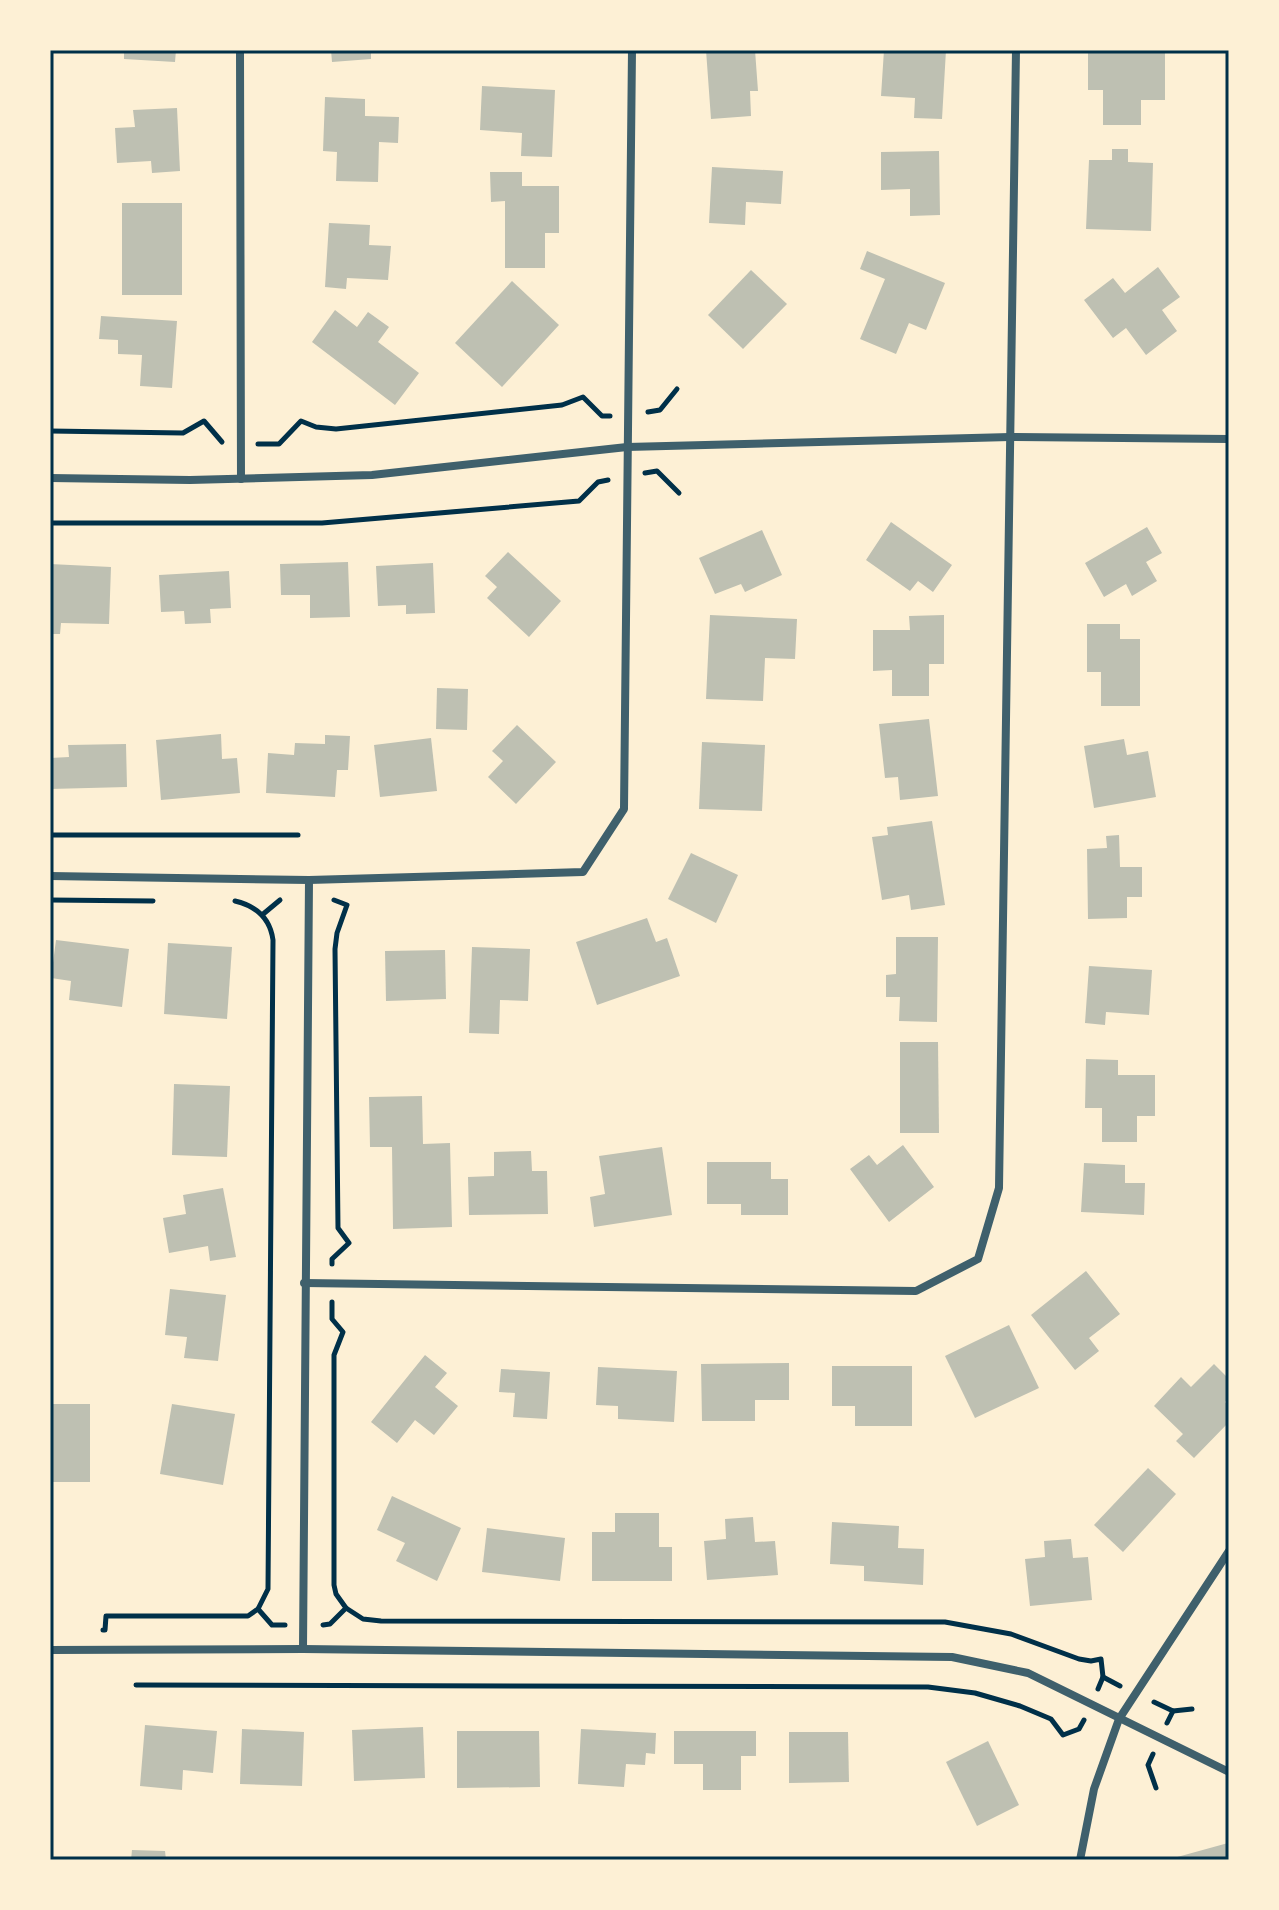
<svg xmlns="http://www.w3.org/2000/svg" width="1279" height="1910" font-family="'Archivo Narrow',sans-serif">
<rect width="100%" height="100%" fill="#fdf0d5"/>
<!-- building -->
<g fill="#bec0b2">
<polygon points="124,50 176,50 175,62 124,59"/>
<polygon points="331,50 371,50 371,59 332,62"/>
<polygon points="706,50 755,50 758,91 750,91 751,116 711,119"/>
<polygon points="884,50 946,50 942,119 914,118 915,98 881,96"/>
<polygon points="1088,50 1165,50 1165,100 1141,100 1141,125 1103,125 1103,90 1088,90"/>
<polygon points="482,86 555,90 552,157 521,156 522,133 480,130"/>
<polygon points="325,97 365,99 365,116 399,117 398,143 379,142 378,182 336,181 337,152 323,151"/>
<polygon points="177,108 180,171 152,173 151,161 117,163 115,128 135,127 133,110"/>
<polygon points="1112,149 1128,149 1128,162 1153,163 1151,231 1086,229 1089,160 1112,160"/>
<polygon points="939,151 940,215 910,216 910,189 881,190 881,152"/>
<polygon points="712,167 783,171 781,204 746,202 745,225 709,223"/>
<polygon points="490,172 522,172 522,186 559,186 559,233 545,233 545,268 505,268 505,201 491,202"/>
<rect x="122" y="203" width="60" height="92"/>
<polygon points="329,223 370,225 369,245 391,246 388,280 347,278 346,289 325,287"/>
<polygon points="867,251 945,283 926,330 909,323 896,354 860,339 885,279 860,269"/>
<polygon points="1158,267 1180,297 1162,310 1177,331 1146,355 1126,328 1113,338 1084,300 1113,278 1125,293"/>
<polygon points="751,270 787,304 743,349 708,315"/>
<polygon points="512,281 559,325 502,387 455,343"/>
<polygon points="335,310 357,327 368,312 389,327 378,342 419,373 395,405 312,342"/>
<polygon points="101,316 177,321 172,388 140,386 142,355 118,354 118,340 99,339"/>
<polygon points="891,522 952,565 933,592 918,581 910,591 866,560"/>
<polygon points="1147,527 1162,553 1146,562 1157,581 1132,596 1126,584 1104,597 1085,563"/>
<polygon points="762,530 782,575 745,592 741,584 715,594 699,558"/>
<polygon points="508,552 561,601 529,637 487,598 497,587 485,576"/>
<polygon points="348,562 350,617 310,618 310,595 281,595 280,564"/>
<polygon points="433,563 435,613 406,614 406,605 378,606 376,566"/>
<polygon points="50,564 111,567 109,624 61,623 60,634 50,634"/>
<polygon points="229,571 231,608 210,609 211,623 185,624 184,611 161,612 159,575"/>
<polygon points="710,615 797,619 795,659 765,658 763,701 706,699"/>
<polygon points="944,615 944,664 929,664 929,696 892,696 892,670 873,671 873,630 910,630 909,616"/>
<polygon points="1087,624 1120,624 1120,639 1140,639 1140,706 1101,706 1101,672 1087,672"/>
<polygon points="437,688 468,689 467,730 436,729"/>
<polygon points="929,719 938,796 900,800 898,777 885,778 879,724"/>
<polygon points="517,725 556,762 516,804 488,777 503,761 492,751"/>
<polygon points="221,734 222,759 237,758 240,793 161,800 156,740"/>
<polygon points="325,735 350,736 348,770 337,770 335,797 266,793 268,753 294,755 295,743 325,744"/>
<polygon points="431,738 437,791 380,797 374,745"/>
<polygon points="1124,739 1127,755 1148,751 1156,797 1094,808 1084,746"/>
<polygon points="702,742 765,745 762,811 699,809"/>
<polygon points="126,744 127,787 50,789 50,758 69,757 68,745"/>
<polygon points="932,821 945,905 911,910 909,895 882,900 872,837 888,835 887,827"/>
<polygon points="1119,835 1120,867 1142,867 1142,897 1127,897 1127,918 1088,919 1087,849 1107,848 1106,836"/>
<polygon points="691,853 738,875 716,923 668,899"/>
<polygon points="647,918 656,942 667,938 680,976 597,1005 576,942"/>
<polygon points="896,937 938,937 937,1022 899,1021 900,997 886,997 886,975 896,974"/>
<polygon points="56,940 129,949 122,1007 69,1000 71,981 51,978"/>
<polygon points="168,943 232,947 227,1019 164,1014"/>
<polygon points="472,947 530,949 528,1001 500,1000 499,1034 469,1033"/>
<polygon points="445,950 446,999 386,1001 385,951"/>
<polygon points="1089,966 1152,970 1149,1015 1106,1012 1105,1025 1085,1023"/>
<polygon points="900,1042 938,1042 939,1133 900,1133"/>
<polygon points="1086,1059 1118,1060 1118,1075 1155,1075 1155,1116 1137,1116 1137,1142 1102,1142 1102,1108 1085,1108"/>
<polygon points="174,1084 230,1086 227,1157 172,1155"/>
<polygon points="422,1096 423,1144 450,1143 452,1227 393,1229 392,1147 370,1147 369,1097"/>
<polygon points="903,1145 934,1187 889,1222 850,1169 869,1155 877,1165"/>
<polygon points="662,1147 672,1215 594,1227 590,1197 605,1194 599,1156"/>
<polygon points="531,1151 532,1171 547,1171 548,1214 469,1215 468,1177 494,1176 494,1152"/>
<polygon points="707,1162 771,1162 771,1179 788,1179 788,1215 741,1215 741,1204 707,1204"/>
<polygon points="1084,1163 1125,1165 1125,1183 1145,1183 1144,1215 1081,1212"/>
<polygon points="223,1188 236,1257 210,1261 208,1246 169,1253 163,1218 186,1214 183,1195"/>
<polygon points="1086,1271 1120,1314 1089,1338 1099,1351 1075,1370 1031,1315"/>
<polygon points="170,1289 226,1295 218,1361 184,1358 187,1337 165,1335"/>
<polygon points="1009,1325 1039,1388 975,1418 945,1356"/>
<polygon points="425,1355 447,1373 435,1387 458,1406 434,1435 415,1420 397,1443 371,1422"/>
<polygon points="789,1363 789,1400 755,1400 755,1421 702,1421 701,1364"/>
<polygon points="1214,1364 1229,1379 1229,1398 1225,1402 1229,1406 1229,1422 1194,1458 1176,1441 1183,1434 1154,1406 1181,1377 1191,1387"/>
<polygon points="832,1366 912,1366 912,1426 855,1426 855,1406 832,1406"/>
<polygon points="598,1367 677,1371 674,1422 618,1419 618,1406 596,1405"/>
<polygon points="501,1369 550,1372 547,1419 513,1417 515,1393 499,1392"/>
<rect x="50" y="1404" width="40" height="78"/>
<polygon points="172,1404 235,1414 223,1485 160,1474"/>
<polygon points="1148,1468 1176,1494 1123,1552 1094,1525"/>
<polygon points="392,1496 461,1528 437,1581 396,1561 405,1543 377,1530"/>
<polygon points="615,1513 659,1513 659,1547 672,1547 672,1581 592,1581 592,1532 615,1532"/>
<polygon points="753,1517 755,1542 775,1541 778,1575 707,1580 704,1541 726,1539 725,1519"/>
<polygon points="832,1522 899,1526 898,1548 924,1549 923,1585 864,1581 864,1566 830,1564"/>
<polygon points="487,1528 565,1538 560,1581 482,1572"/>
<polygon points="1071,1539 1073,1558 1088,1557 1092,1600 1030,1606 1025,1559 1045,1557 1044,1541"/>
<polygon points="145,1725 217,1731 213,1773 183,1770 182,1790 140,1786"/>
<polygon points="423,1727 425,1778 354,1781 352,1730"/>
<polygon points="242,1729 304,1732 302,1786 240,1784"/>
<polygon points="581,1729 656,1733 655,1754 646,1753 645,1765 626,1764 624,1787 578,1784"/>
<polygon points="457,1731 539,1731 540,1787 457,1788"/>
<polygon points="674,1731 756,1731 756,1756 741,1756 741,1790 703,1790 703,1764 674,1764"/>
<polygon points="789,1732 848,1732 849,1782 789,1783"/>
<polygon points="988,1741 1019,1805 977,1826 946,1762"/>
<polygon points="1228,1843 1229,1860 1170,1860 1170,1859"/>
<polygon points="132,1850 165,1851 166,1860 131,1860"/>
</g>
<g fill="none" stroke-linecap="round" stroke-linejoin="round">
<!-- path -->
<g stroke="#003049" stroke-width="5">
<polyline points="648,412 660,410 677,389"/>
<polyline points="50,431 183,433 204,421 222,442"/>
<polyline points="258,444 279,444 301,421 316,427 336,429 562,405 583,397 602,416 610,416"/>
<polyline points="645,473 657,471 679,493"/>
<polyline points="50,523 322,523 579,501 598,482 608,480"/>
<polyline points="50,835 298,835"/>
<polyline points="50,900 153,901"/>
<polyline points="262,915 280,900"/>
<polyline points="332,1264 332,1259 349,1243 338,1228 335,949 337,933 347,905 334,900"/>
<polyline points="346,1608 363,1619 381,1621 945,1622 1011,1634 1079,1659 1091,1661 1101,1659 1103,1677 1098,1689"/>
<polyline points="258,1609 272,1625 285,1625"/>
<polyline points="323,1625 330,1624 346,1608 336,1594 334,1585 334,1355 343,1332 332,1319 332,1302"/>
<path d="M103,1630H105L106,1616H248L258,1609L268,1589L273,940C270,918 256,906 235,901"/>
<polyline points="1103,1677 1120,1686"/>
<polyline points="136,1685 928,1687 975,1693 1020,1706 1051,1719 1063,1735 1079,1729 1084,1720"/>
<polyline points="1154,1702 1173,1711 1167,1723"/>
<polyline points="1173,1711 1192,1709"/>
<polyline points="1153,1754 1148,1765 1156,1788"/>
</g>
<!-- minor -->
<g stroke="#3f606c" stroke-width="8">
<polyline points="240,50 241,479"/>
<polyline points="50,478 190,480 372,475 627,447 1010,437 1229,439"/>
<polyline points="50,876 309,880 583,872 624,809 632,50"/>
<polyline points="304,1283 916,1291 978,1259 999,1188 1016,50"/>
<polyline points="303,1649 309,880"/>
<polyline points="50,1650 303,1649 952,1657 1028,1673 1229,1772"/>
<polyline points="1080,1860 1094,1789 1119,1719 1229,1551"/>
</g>
</g>
<!-- border -->
<rect width="1279" height="1910" fill="none" stroke="#fdf0d5" stroke-width="104"/>
<rect x="52" y="52" width="1175" height="1806" fill="none" stroke="#003049" stroke-width="3"/>
</svg>
